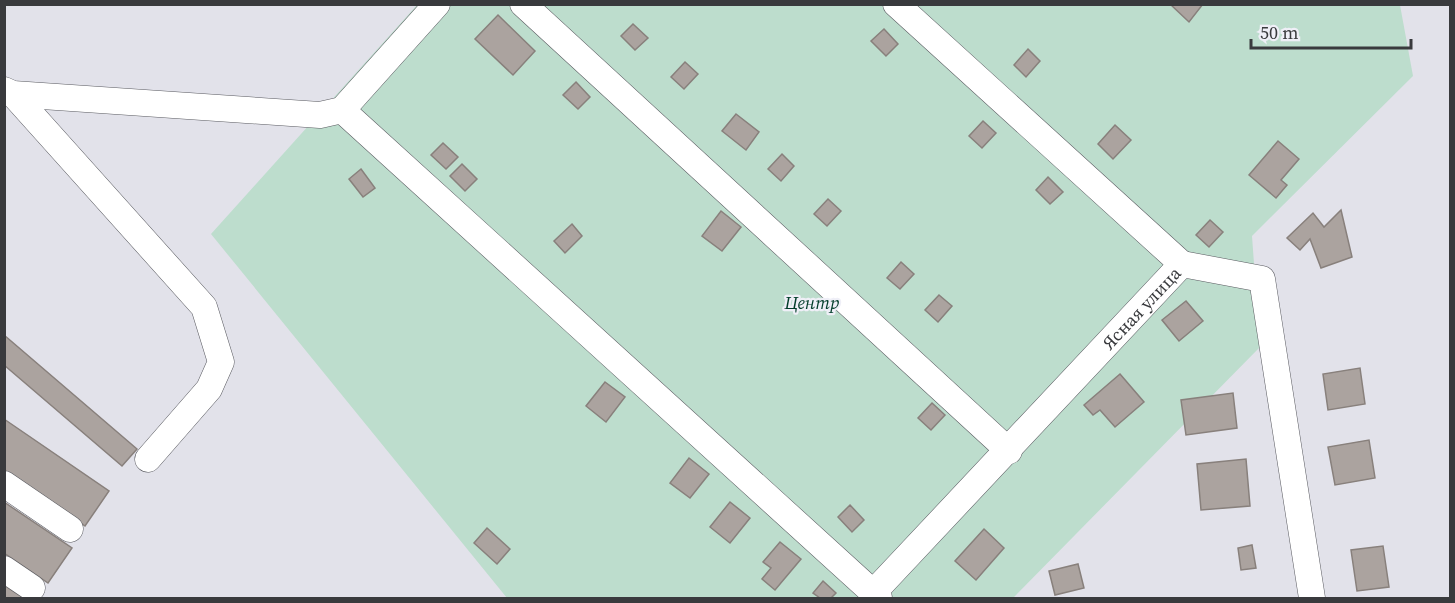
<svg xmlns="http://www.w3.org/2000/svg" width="1455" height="603" font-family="'Source Serif 4',serif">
<rect width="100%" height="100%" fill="#e2e2ea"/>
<!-- green -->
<polygon fill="#bdddcd" points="417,5 1400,5 1413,76 1252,236 1260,347 1013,598 507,598 211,234"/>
<!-- building -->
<g fill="#aba39f" stroke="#88807c" stroke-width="1.5">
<polygon points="1170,4 1203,4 1189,22"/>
<polygon points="498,15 535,51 513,75 475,39"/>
<polygon points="633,24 648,38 635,50 621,36"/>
<polygon points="884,29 898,44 886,56 871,41"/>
<polygon points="1028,49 1040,61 1026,77 1014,65"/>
<polygon points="685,62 698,74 684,89 671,77"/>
<polygon points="576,82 590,97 578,109 563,95"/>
<polygon points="736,114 759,132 746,150 722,131"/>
<polygon points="983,121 996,133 982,148 969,136"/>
<polygon points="1115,125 1131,140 1113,159 1098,144"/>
<polygon points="1278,141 1299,159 1281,180 1287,185 1276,198 1249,175"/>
<polygon points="443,143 458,157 446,169 431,155"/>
<polygon points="782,154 794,166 781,181 768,169"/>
<polygon points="462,164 477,179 465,191 450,176"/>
<polygon points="361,169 375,188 363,197 349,179"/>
<polygon points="1048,177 1063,192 1050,204 1036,190"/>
<polygon points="828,199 841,211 827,226 814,214"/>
<polygon points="1341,210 1352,257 1321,268 1310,239 1300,250 1287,238 1313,213 1324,227"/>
<polygon points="721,211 741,227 722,251 702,236"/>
<polygon points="1210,220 1223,232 1209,247 1196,235"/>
<polygon points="572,224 582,236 565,253 554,241"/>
<polygon points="901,262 914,274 900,289 887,278"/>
<polygon points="939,295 952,306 938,322 925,310"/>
<polygon points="1186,301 1203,321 1179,341 1162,320"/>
<polygon points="4,335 137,449 122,466 4,365"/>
<polygon points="1360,368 1365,404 1328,410 1323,374"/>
<polygon points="1120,374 1144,402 1115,427 1100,410 1093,415 1084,405"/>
<polygon points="605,382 625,397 606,422 586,406"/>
<polygon points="1233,393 1237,428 1186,435 1181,400"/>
<polygon points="932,403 945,415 931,430 918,418"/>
<polygon points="4,419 109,491 85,526 4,470"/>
<polygon points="1369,440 1375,478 1335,485 1328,447"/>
<polygon points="689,458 709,474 690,498 670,483"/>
<polygon points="1246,459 1250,506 1201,510 1197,464"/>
<polygon points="4,502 72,548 48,583 4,553"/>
<polygon points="730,502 750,518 730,543 710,527"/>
<polygon points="850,505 864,520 852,532 838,517"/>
<polygon points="487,528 510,549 497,564 474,543"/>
<polygon points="984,529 1004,548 976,580 955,561"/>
<polygon points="780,542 801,559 775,590 762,579 771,568 763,562"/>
<polygon points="1252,545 1256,568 1241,570 1238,548"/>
<polygon points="1383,546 1389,587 1357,591 1351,550"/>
<polygon points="1078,564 1084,588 1055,595 1049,571"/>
<polygon points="823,581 836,593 831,598 820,598 813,593"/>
<polygon points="4,585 24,598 4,598"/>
</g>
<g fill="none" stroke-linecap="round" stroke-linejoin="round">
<defs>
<g id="minor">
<polyline points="523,4 1009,451"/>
<polyline points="896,4 1182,264"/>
<polyline points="4,90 13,94 320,115 342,110 437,4"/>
<polyline points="13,94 204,307 221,362 209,389 148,459"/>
<polyline points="342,110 879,598"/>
<polyline points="4,484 70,529"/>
<polyline points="4,569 32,588"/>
<path id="s1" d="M872,594L1182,264L1262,279L1312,598"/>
</g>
</defs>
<!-- minor casing -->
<use href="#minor" stroke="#5a5b61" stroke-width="27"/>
<!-- minor -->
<use href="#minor" stroke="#fff" stroke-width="26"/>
</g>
<g text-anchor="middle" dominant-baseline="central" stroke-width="4.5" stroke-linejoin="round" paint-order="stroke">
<!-- park labels -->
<g font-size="18" font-style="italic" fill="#003d29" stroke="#efeff7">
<text x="812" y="302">Центр</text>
</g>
<!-- street labels -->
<g font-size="18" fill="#393a3d" stroke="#efeff7">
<text stroke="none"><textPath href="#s1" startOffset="393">Ясная улица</textPath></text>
</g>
</g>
<!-- border -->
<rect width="1455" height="603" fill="none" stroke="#393a3d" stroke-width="12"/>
<!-- scale -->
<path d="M1251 39v9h160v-9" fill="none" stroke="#393a3d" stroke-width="3"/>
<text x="1260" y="39" font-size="18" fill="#393a3d" stroke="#efeff7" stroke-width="4.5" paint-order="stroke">50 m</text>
</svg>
